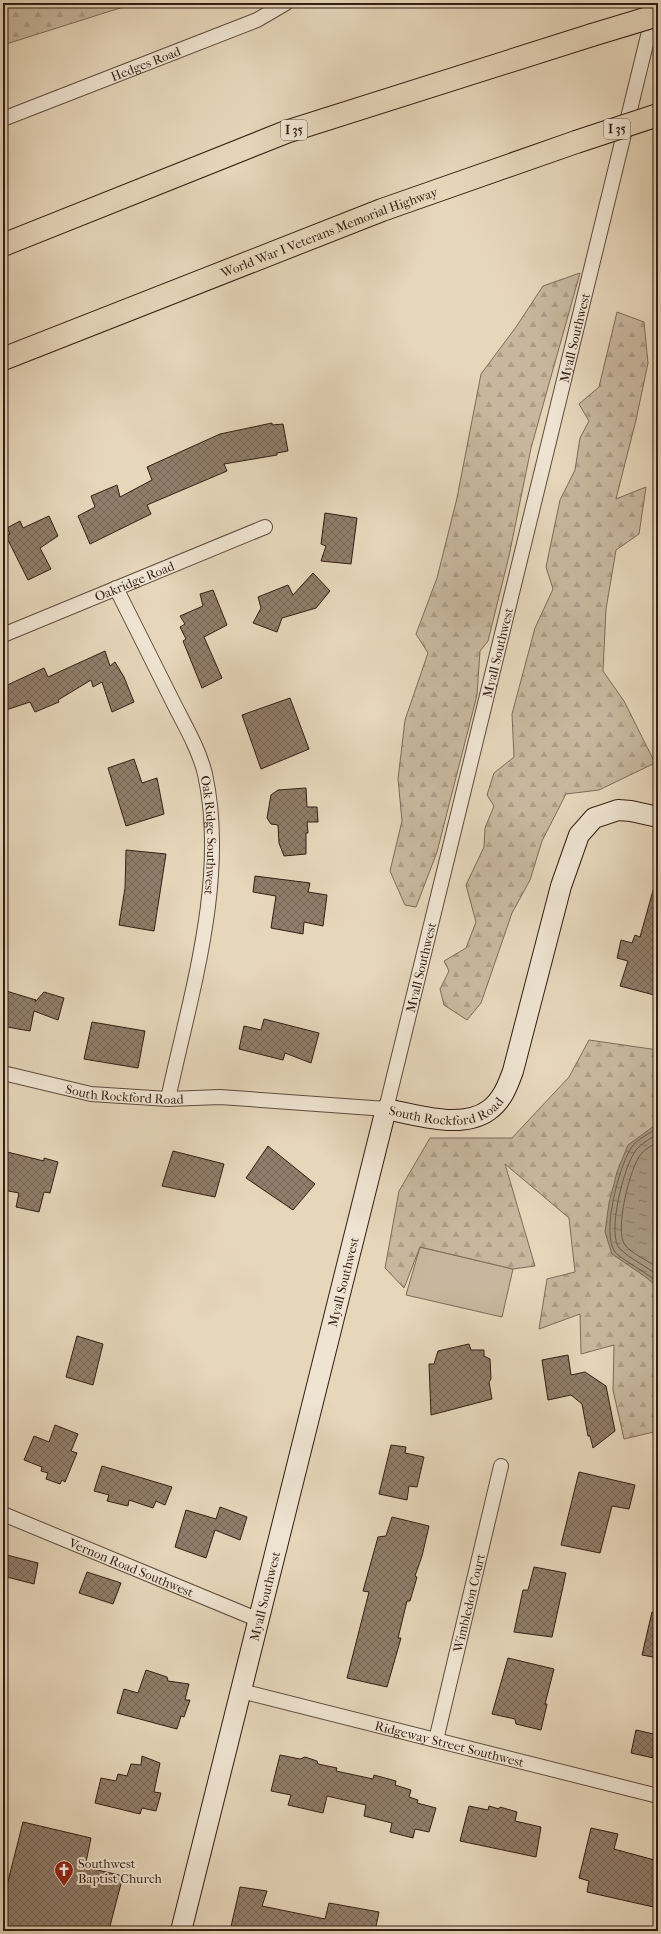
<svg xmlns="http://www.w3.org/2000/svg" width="661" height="1934" font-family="'IM FELL French Canon',serif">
<defs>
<pattern id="forest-firs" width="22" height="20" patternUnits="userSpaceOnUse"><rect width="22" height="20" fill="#c8b79e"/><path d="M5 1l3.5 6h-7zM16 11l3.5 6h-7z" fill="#ac9d87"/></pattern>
<pattern id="water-ripples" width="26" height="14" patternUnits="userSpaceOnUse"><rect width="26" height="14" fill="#a99781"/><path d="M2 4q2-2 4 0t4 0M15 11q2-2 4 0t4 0" fill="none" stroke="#8a7b68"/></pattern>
<pattern id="building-cross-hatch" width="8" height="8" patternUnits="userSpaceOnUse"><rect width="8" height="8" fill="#917d6a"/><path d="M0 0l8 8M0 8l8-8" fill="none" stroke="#776656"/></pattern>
</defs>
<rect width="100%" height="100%" fill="#e6d6ba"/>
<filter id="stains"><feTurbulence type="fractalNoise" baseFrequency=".005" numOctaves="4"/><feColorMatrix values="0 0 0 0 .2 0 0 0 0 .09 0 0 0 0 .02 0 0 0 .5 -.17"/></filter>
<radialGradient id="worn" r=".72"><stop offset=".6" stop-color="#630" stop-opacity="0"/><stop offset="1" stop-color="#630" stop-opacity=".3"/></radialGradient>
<!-- green -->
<polygon fill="#c8b79e" stroke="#7e6a58" points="420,1247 513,1269 502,1317 406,1295"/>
<!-- forest -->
<g fill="url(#forest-firs)" stroke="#7e6a58">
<polygon points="3,3 136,3 3,45"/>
<polygon points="580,273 531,448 509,556 488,641 480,651 477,695 437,852 416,907 405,905 390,871 402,821 398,779 405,720 428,653 416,634 437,578 457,498 481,374 516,327 543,286"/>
<polygon points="617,312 644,322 648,363 636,420 616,499 646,487 639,534 616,550 606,609 603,671 624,701 655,763 599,790 566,794 542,841 530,880 512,913 481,1003 467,1020 444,1005 440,989 449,971 444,961 466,948 476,922 466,885 484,847 485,828 494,806 487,795 494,773 514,757 512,714 535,628 553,589 546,567 560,500 575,470 580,438 589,421 579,404 599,387"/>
<polygon points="589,1040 658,1050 658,1431 624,1439 613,1390 614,1345 581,1354 580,1314 539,1329 547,1279 575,1272 569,1218 505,1164 535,1266 513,1269 420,1247 404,1288 385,1268 399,1191 430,1138 512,1138 569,1077"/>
</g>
<!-- water -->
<polygon fill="url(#water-ripples)" stroke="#7a6655" points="658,1123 658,1288 647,1278 612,1254 605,1232 609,1203 617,1172 628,1145"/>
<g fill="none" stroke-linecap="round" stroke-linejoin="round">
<!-- shore -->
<g stroke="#6e5a4a" stroke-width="1">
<path d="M658,1128C650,1133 636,1140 631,1148C619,1167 601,1233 615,1252C621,1259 648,1274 658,1282"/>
<path d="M658,1134C651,1138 641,1144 636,1150C624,1165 606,1235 620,1249C631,1260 647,1266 658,1276"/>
<path d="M658,1141C653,1145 645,1149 641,1154C630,1167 614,1231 625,1245C632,1254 649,1261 658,1268"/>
</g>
</g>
<!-- building -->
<g fill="url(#building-cross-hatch)" stroke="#341d13">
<polygon points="272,423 272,425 283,424 288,451 277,453 277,455 224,464 227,471 147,505 151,514 90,544 78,516 95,507 91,496 117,485 120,497 152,480 147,467 220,434"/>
<polygon points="325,513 357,518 351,564 321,561 326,546 321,544"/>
<polygon points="49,516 58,536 40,548 51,569 28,580 6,536 10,534 7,528 20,521 23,528"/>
<polygon points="313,573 330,591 316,608 282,618 277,632 253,623 261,608 258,597 288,585 293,595"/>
<polygon points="213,590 227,625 204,637 222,678 202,688 183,641 186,639 180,627 185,624 180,616 203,606 200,594"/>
<polygon points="105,651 110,666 115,662 124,677 134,702 112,712 102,682 93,687 91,680 58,700 59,702 35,712 30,702 3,711 3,687 44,668 48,677"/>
<polygon points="290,698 309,749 261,769 242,715"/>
<polygon points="134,759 142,783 157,778 164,814 126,826 108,768"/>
<polygon points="306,788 307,807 317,807 318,822 307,822 308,833 306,833 306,854 284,856 279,843 278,825 271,824 267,818 271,795 278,790"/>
<polygon points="126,850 166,854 154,931 119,925 125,888"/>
<polygon points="255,876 310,883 308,892 327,895 323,926 304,922 303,934 271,928 276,896 253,892"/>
<polygon points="654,887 658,888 658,996 620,986 628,961 617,958 621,940 632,943 635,935 640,937"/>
<polygon points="3,990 36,1000 35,1002 44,992 64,998 58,1020 34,1011 30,1031 7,1027 7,1021 3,1020"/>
<polygon points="264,1019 319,1033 311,1063 285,1053 283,1060 239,1049 244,1026 261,1030"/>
<polygon points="92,1022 145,1031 138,1068 84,1059"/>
<polygon points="268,1146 315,1184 293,1210 246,1178"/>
<polygon points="3,1151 44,1161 44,1158 58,1162 50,1193 44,1192 39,1212 16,1207 19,1193 3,1190"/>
<polygon points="173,1151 224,1164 215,1197 162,1186"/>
<polygon points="77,1336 103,1344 93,1385 66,1377"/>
<polygon points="469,1344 471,1350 484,1350 484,1356 490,1359 491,1379 489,1382 492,1399 431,1415 429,1364 434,1364 438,1351"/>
<polygon points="568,1355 571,1375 585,1372 606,1386 615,1431 593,1448 590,1436 588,1436 582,1404 571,1395 548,1400 542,1360"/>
<polygon points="55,1425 78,1434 71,1451 77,1453 65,1482 62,1480 60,1484 46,1479 48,1473 41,1471 42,1467 24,1460 34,1436 49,1442"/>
<polygon points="391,1445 406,1447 405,1453 424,1457 417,1487 409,1486 407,1500 379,1494"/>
<polygon points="102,1466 172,1487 165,1505 156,1501 153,1508 129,1500 128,1506 107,1501 109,1495 94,1491"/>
<polygon points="579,1472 635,1485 629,1509 612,1506 600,1553 561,1545"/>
<polygon points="220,1507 247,1517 240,1540 215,1530 206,1558 175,1547 186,1510 216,1519"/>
<polygon points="392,1517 429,1526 422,1556 415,1576 417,1577 410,1601 407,1601 398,1638 401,1638 387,1687 347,1678 369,1592 363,1591 378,1537 386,1536"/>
<polygon points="3,1554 38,1563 34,1584 3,1576"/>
<polygon points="534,1567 566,1573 552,1637 514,1632 523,1590 528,1590"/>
<polygon points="87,1572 121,1583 113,1604 79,1593"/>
<polygon points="652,1612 658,1613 658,1658 642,1655"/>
<polygon points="508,1658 554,1669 545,1704 547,1704 541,1730 516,1724 515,1719 492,1714"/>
<polygon points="146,1670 167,1677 168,1681 189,1684 185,1700 190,1700 184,1717 181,1716 177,1729 117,1713 124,1689 138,1693"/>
<polygon points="636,1730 658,1735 658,1759 631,1753"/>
<polygon points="280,1755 300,1759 305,1757 317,1761 318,1764 337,1768 336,1771 373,1779 374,1775 396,1781 395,1785 411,1790 409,1797 418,1800 417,1803 436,1808 429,1832 415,1829 413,1838 390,1832 392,1823 364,1816 366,1805 327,1796 323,1813 288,1805 291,1795 271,1791"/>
<polygon points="142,1756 160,1763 154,1792 161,1793 156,1811 142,1808 140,1814 95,1803 101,1778 116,1781 118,1774 127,1776 131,1764 141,1765"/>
<polygon points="469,1806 488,1810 489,1806 499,1809 500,1807 517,1812 515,1821 541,1827 536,1857 460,1841"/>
<polygon points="23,1822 91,1838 85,1867 123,1876 110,1926 101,1931 54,1931 40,1927 38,1931 3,1931 3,1901"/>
<polygon points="591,1828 618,1834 614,1849 658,1861 658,1908 587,1892 589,1881 579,1878"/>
<polygon points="240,1887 267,1891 262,1906 325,1919 329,1903 379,1912 375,1931 230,1931"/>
</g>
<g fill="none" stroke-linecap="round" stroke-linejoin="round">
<defs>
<g id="street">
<path id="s1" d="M3,119L257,20L286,3"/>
<path id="s2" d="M116,588C135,626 154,664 173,702C184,724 199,749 205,774C228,879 190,996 168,1099"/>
<path id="s3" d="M3,635L265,527"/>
<path id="s4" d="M3,1073L91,1094L168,1099L220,1097L386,1109L656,3"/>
<path id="s5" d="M3,1514L259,1620"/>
<path id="s6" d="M241,1691L658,1796"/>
<path id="s7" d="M436,1740L501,1466"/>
</g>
<g id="secondary">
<path id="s8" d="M181,1931L386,1109C416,1115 463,1130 489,1110C502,1101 508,1085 513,1071L561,886L579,835L594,818L618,810L631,811L658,817"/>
</g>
<g id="highway">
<polyline points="3,245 286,132 592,35"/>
<path id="s9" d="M3,359L382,210L576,142"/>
</g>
</defs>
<!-- street casing -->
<use href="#street" stroke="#604b3d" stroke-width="16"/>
<!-- secondary casing -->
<use href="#secondary" stroke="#341d13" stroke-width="22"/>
<!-- highway casing -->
<use href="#highway" stroke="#341d13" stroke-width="24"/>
<!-- street -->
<use href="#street" stroke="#efe4d2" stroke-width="14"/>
<!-- secondary -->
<use href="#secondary" stroke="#efe4d2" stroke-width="20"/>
<!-- highway -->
<use href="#highway" stroke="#e6d6ba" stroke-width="22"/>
<defs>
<g id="highway-bridge">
<polyline points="592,35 658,15"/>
<polyline points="576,142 658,115"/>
</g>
</defs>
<!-- highway-bridge casing -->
<use href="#highway-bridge" stroke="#341d13" stroke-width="24" stroke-linecap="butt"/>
<!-- highway-bridge -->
<use href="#highway-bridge" stroke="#e6d6ba" stroke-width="22"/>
</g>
<!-- icons -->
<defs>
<symbol id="church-pin" viewBox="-11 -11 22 30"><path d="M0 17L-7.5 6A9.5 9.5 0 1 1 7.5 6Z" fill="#8f2418" stroke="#efe4d2"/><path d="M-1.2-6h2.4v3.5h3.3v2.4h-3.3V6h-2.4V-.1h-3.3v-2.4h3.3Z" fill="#fff"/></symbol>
</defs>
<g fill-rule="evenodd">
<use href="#church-pin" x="53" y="1859" width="22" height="30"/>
</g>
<g text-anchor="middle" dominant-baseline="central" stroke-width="4" stroke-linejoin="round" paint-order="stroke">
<!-- shield labels -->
<g fill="#efe4d2" stroke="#6c594c" stroke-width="1">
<rect x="604" y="119" width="26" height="20" rx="3"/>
<rect x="281" y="120" width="26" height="20" rx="3"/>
</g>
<g font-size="12" font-weight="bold" fill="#341d13">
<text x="617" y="129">I 35</text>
<text x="294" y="130">I 35</text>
</g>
<!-- street labels -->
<g font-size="13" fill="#341d13" stroke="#efe4d2">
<text stroke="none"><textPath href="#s1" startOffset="153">Hedges Road</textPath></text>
<text stroke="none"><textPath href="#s9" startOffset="350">World War I Veterans Memorial Highway</textPath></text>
<text stroke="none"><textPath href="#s4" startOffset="1180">Myall Southwest</textPath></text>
<text stroke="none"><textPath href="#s3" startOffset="142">Oakridge Road</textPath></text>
<text stroke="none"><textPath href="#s4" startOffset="856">Myall Southwest</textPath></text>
<text stroke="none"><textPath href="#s2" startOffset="268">Oak Ridge Southwest</textPath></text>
<text stroke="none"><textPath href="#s4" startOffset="532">Myall Southwest</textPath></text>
<text stroke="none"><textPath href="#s4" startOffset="124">South Rockford Road</textPath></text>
<text stroke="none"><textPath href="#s8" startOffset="910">South Rockford Road</textPath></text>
<text stroke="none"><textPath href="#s8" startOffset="669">Myall Southwest</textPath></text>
<text stroke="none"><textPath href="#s5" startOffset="139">Vernon Road Southwest</textPath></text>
<text stroke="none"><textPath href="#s8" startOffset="345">Myall Southwest</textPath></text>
<text stroke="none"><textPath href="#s7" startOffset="141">Wimbledon Court</textPath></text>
<text stroke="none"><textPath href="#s6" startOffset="215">Ridgeway Street Southwest</textPath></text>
</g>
<!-- poi labels -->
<g font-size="13" fill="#341d13" stroke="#efe4d2" text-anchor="start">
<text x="78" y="1863">Southwest<tspan x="78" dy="15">Baptist Church</tspan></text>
</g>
</g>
<!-- margin -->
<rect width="661" height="1934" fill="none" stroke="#e6d6ba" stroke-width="16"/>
<rect x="4" y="4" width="653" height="1926" fill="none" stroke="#341d13" stroke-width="2"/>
<rect x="8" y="8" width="645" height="1918" fill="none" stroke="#341d13"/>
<rect width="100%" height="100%" filter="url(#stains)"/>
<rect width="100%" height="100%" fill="url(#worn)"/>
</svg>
